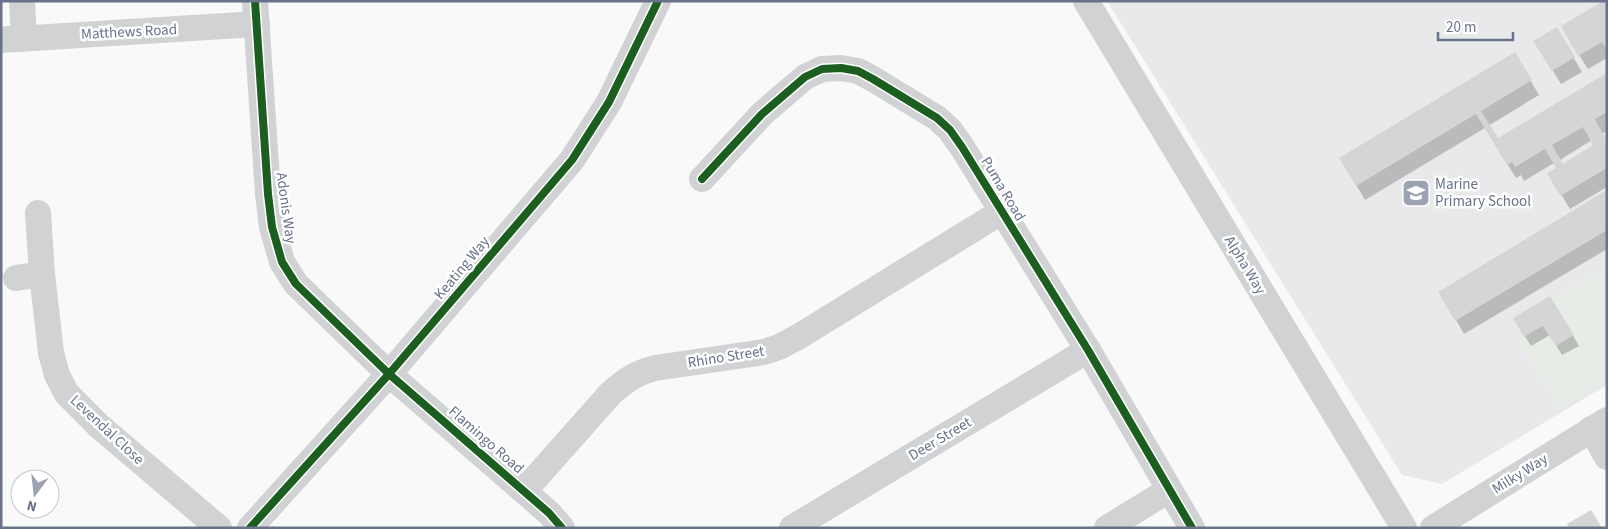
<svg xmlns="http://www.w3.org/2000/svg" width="1608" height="529" font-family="'Source Sans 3',sans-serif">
<rect width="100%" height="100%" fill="#f9f9f9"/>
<!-- built -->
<polygon fill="#e9e9eb" points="1107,1 1607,1 1607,385 1442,484 1402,475"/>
<!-- green -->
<polygon fill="#e8ece7" points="1607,266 1607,380 1559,409 1518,341 1543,326 1556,346 1574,335 1552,299"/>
<!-- shadow -->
<g fill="#0003" fill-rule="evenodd">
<polygon points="1607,1 1607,58 1588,69 1570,41"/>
<polygon points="1556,28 1582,72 1561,84 1535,41"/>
<path d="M1515,54L1539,95L1488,126L1497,140L1607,74V131L1602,134L1605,140L1607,139V187L1570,209L1549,174L1558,168L1554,163L1524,181L1521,175L1516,178L1485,128L1365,200L1341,159ZM1592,140L1595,146L1563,165L1560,160Z"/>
<polygon points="1607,192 1607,249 1464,334 1440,292"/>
<polygon points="1550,297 1579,346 1562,355 1550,335 1531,346 1514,319"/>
</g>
<!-- building -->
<g fill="#d5d5d7" fill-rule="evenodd">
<polygon points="1603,1 1607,1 1607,50 1602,42 1578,56 1561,26"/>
<polygon points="1557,27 1575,57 1552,71 1533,41"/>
<path d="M1515,52L1532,80L1481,111L1498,138L1607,73V112L1595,119L1605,138L1607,137V168L1560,196L1547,173L1556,168L1545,149L1515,167L1512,162L1507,165L1476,114L1356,186L1339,158ZM1583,127L1593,145L1563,164L1552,145Z"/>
<polygon points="1607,190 1607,230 1455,321 1438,292"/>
<polygon points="1550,296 1574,335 1556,346 1543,326 1524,337 1513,318"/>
<polygon points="1591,510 1602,528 1569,528 1567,524"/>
</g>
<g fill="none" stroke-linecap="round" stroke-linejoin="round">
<!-- minor -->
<g stroke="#d1d2d4" stroke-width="26">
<polyline points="255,1 268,194 272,227 282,262 296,284 389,374 549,513 562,528"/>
<polyline points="1086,1 1404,528"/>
<polyline points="7,39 24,38 22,1"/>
<polyline points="1,40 257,24"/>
<polyline points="702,179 762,114 805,77 822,69 841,68 858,71 873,79 937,118 950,130 962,147 1088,350 1192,528"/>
<polyline points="38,213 42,274 51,353 57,375 67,394 99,426 219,528"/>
<polyline points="16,278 42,274"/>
<polyline points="1591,429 1607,457"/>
<path d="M524,491L611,393C626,380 636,373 655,368L764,352L779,347L798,337L1001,212"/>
<polyline points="250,528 389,374 572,160 609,102 658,1"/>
<polyline points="792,528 1088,350"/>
<polyline points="1107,528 1169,490"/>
<polyline points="1433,528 1607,420"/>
</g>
<defs>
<g id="cycleway">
<polyline points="255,1 268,194 272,227 282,262 296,284 389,374 549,513 562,528"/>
<polyline points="702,179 762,114 805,77 822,69 841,68 858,71 873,79 937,118 950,130 962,147 1088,350 1192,528"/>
<polyline points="250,528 389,374 572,160 609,102 658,1"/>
</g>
</defs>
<!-- cycleway casing -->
<use href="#cycleway" stroke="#fff" stroke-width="11"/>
<!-- cycleway -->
<use href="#cycleway" stroke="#1b5e20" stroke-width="8"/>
</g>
<!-- icons -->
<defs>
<symbol id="school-square" viewBox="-11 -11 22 22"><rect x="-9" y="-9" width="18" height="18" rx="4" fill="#9ba2b1" stroke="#fff"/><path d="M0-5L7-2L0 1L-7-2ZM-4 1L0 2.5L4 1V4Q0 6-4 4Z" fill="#fff"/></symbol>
</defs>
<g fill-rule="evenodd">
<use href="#school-square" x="1400" y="177" width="32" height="32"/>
</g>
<g text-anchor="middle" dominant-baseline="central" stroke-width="5" stroke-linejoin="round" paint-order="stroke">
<!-- street labels -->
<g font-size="15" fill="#68738a" stroke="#fff">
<text transform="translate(129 32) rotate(-3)">Matthews Road</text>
<text transform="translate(1003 189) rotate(59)">Puma Road</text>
<text transform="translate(286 208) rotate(82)">Adonis Way</text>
<text transform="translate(1245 265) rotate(59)">Alpha Way</text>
<text transform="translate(462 268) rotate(-50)">Keating Way</text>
<text transform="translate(726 357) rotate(-9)">Rhino Street</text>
<text transform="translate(107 430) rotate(43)">Levendal Close</text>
<text transform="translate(940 439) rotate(-31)">Deer Street</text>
<text transform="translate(486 440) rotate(41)">Flamingo Road</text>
<text transform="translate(1520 474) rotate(-32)">Milky Way</text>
</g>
<!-- poi labels -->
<g font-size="15" fill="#68738a" stroke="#fff" text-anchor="start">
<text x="1435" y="184">Marine<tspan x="1435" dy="17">Primary School</tspan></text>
</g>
</g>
<!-- border -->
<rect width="1608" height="529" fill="none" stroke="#68738a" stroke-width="5"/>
<!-- north arrow -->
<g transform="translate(35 494) rotate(195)"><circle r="24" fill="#ffffff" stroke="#c3c7d0"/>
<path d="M0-4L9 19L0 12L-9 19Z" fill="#9ba2b1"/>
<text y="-8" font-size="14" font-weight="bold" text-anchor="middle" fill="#68738a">N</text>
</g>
<!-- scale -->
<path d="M1438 32v8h75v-8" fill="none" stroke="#68738a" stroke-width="2.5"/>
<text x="1446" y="32" font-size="15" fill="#68738a" stroke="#ffffff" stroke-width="4" paint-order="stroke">20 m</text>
</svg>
